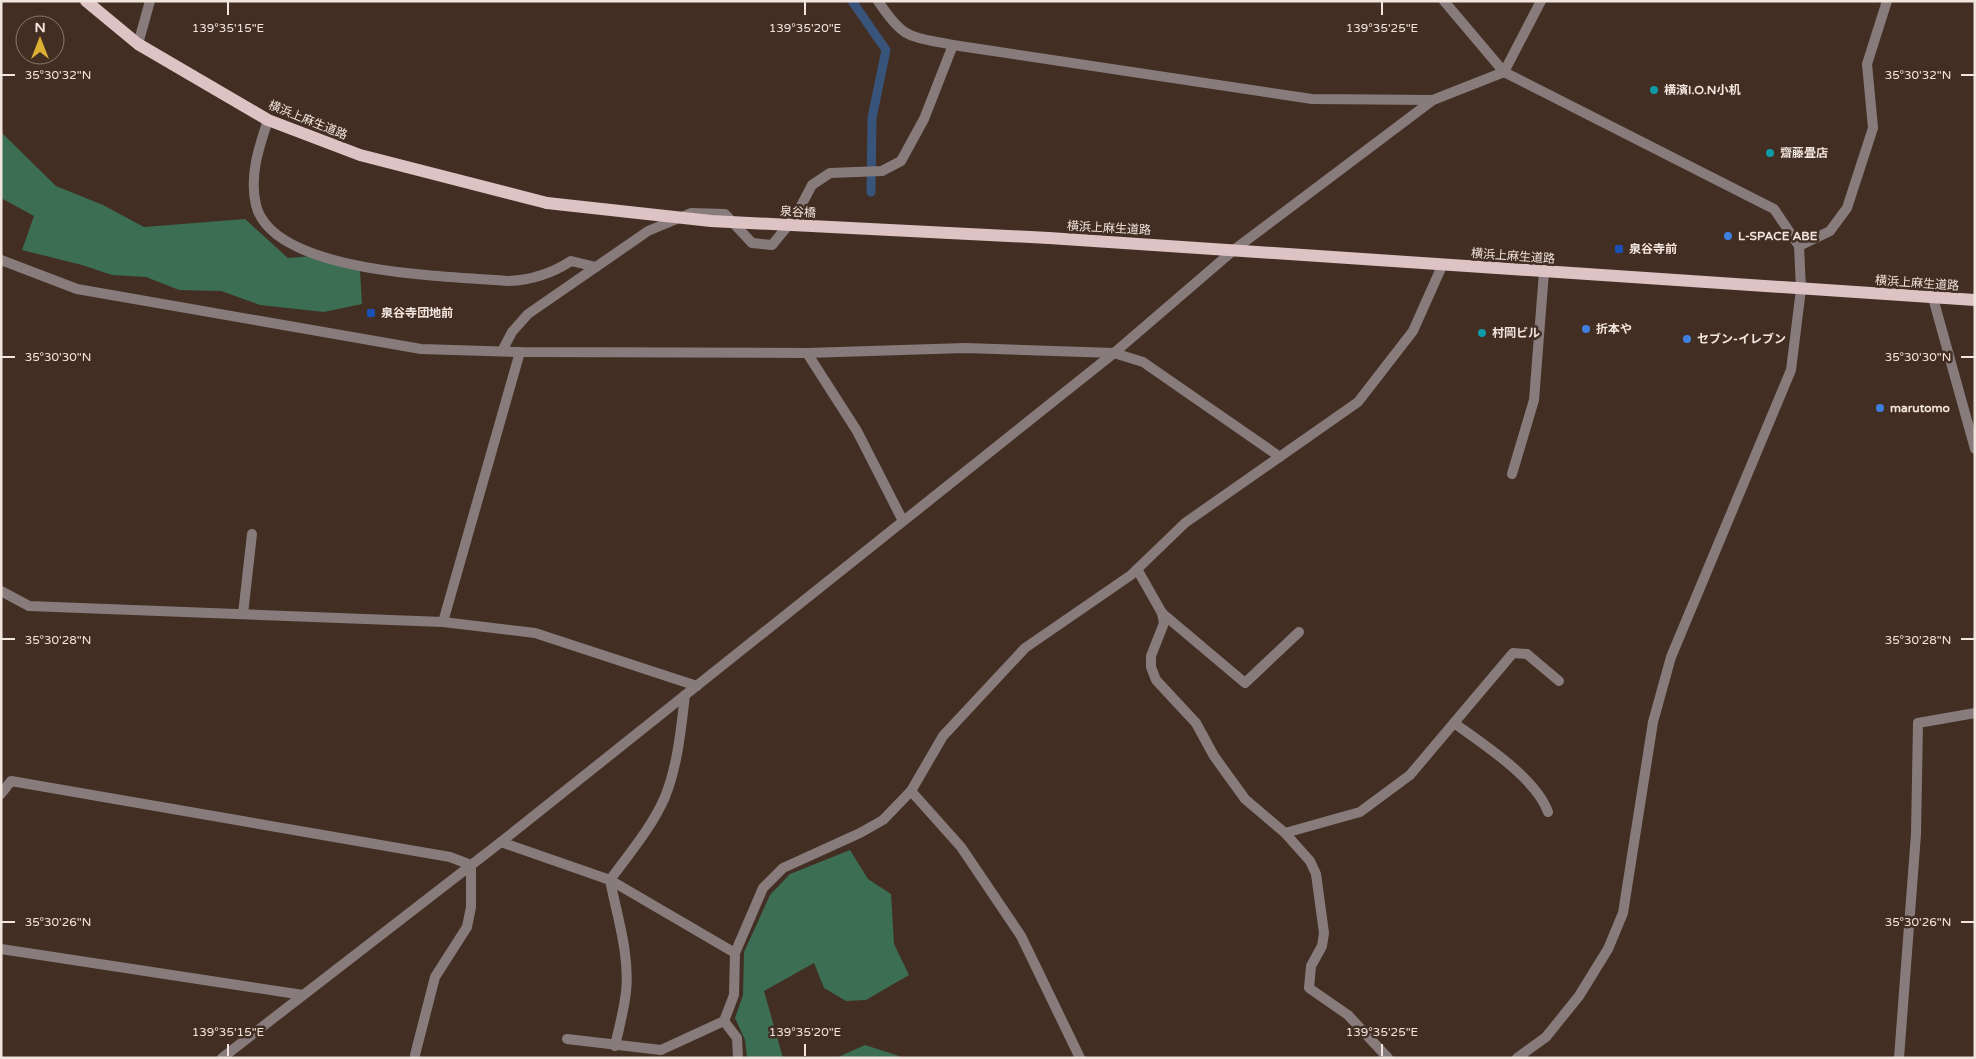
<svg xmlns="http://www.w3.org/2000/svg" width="1976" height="1059" font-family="'Varela Round','Noto Sans JP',sans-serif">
<rect width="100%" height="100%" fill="#422e23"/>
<!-- forest -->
<g fill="#3b6e52">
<polygon points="1,132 56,186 103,205 144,227 245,219 288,258 326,255 360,271 362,304 324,312 260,305 221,291 179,290 146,277 112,275 82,265 22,250 34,216 1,198"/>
<polygon points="850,850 868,879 891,894 894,944 909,975 866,1000 846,1001 824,988 814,963 764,991 783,1058 747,1058 745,1040 735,1018 743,995 744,952 770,895 790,874"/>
<polygon points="865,1045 899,1056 900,1058 836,1058"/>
</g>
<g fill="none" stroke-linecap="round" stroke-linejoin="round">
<!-- stream -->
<polyline stroke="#39547a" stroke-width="9" points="852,1 886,50 872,118 871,192"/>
<!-- service -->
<g stroke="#887b7c" stroke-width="10">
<polyline points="1799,246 1830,231 1847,208 1873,128 1867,64 1887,1"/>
<polyline points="807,353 857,431 903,521"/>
<path d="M1454,723C1483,744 1536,778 1548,812"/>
</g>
<!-- minor -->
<g stroke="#887b7c" stroke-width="10">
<path d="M878,1C904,40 909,36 953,45L1312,99L1433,100"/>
<polyline points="138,44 150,1"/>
<path d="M268,120C259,147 249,176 256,205C273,275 451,276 509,281C532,280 551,274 571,261L596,267"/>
<polyline points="1933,298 1975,449"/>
<polyline points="502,351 512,332 528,314 648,231 691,213 725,214 752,243 772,245 795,217 812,185 830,173 882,171 901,161 924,119 953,45"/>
<polyline points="1114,353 1143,362 1280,457"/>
<polyline points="1512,474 1534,400 1544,272"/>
<polyline points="1137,569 1162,613 1164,623 1151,656 1151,667 1156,680 1196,723 1214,756 1245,799 1285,833 1310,861 1316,874 1324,933 1322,946 1311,966 1309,988 1348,1015 1388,1058"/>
<polyline points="1,591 29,606 443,622 535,633 697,686"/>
<polyline points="1162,613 1245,683 1299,632"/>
<polyline points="243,614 252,534"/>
<polyline points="443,622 520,352"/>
<polyline points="911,791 961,847 1021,936 1080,1058"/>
<polyline points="1,794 11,781 450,857 471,865 471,907 467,927 435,977 415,1055"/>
<polyline points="1285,833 1360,812 1410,775 1513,653 1527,654 1559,681"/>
<polyline points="501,842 610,880 735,953 734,995 724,1021 661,1050 567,1039"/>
<polyline points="1,949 303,995"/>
<polyline points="735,953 763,888 783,868 860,833 883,820 911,791 943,736 1025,648 1131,575 1185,523 1358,402 1413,331 1442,266"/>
<polyline points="724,1021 737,1038 738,1058"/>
<path d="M615,1046C619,1028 624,1010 626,992C630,955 617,916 610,880C629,854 652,827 665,797C678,764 681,729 685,695"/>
<polyline points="1517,1058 1546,1037 1579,996 1608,949 1623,913 1653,722 1671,657 1791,370 1801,289"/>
<polyline points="1899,1058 1916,834 1918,723 1975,713"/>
</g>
<!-- tertiary -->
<g stroke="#887b7c" stroke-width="10">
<polyline points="1444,1 1504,72 1774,209 1799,246 1801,289"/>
<polyline points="1,260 77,289 421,349 520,352 807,353 965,348 1114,353"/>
<polyline points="222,1058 501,842 1114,353 1235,249 1433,100 1504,72 1541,1"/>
</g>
<!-- primary -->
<g stroke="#ddc3c4" stroke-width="12">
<polyline points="86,1 138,44 268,120 360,155 547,203"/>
<polyline points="1049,238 1975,300"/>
</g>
<!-- primary-bridge -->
<polyline stroke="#ddc3c4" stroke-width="12" points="547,203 711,221 1049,238"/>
</g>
<!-- ticks -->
<path fill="none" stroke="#f2e5de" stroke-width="2" d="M228,2V15M805,2V15M1382,2V15M2,75H15M1961,75H1974M2,357H15M1961,357H1974M2,639H15M1961,639H1974M2,922H15M1961,922H1974M228,1044V1056M805,1044V1056M1382,1044V1056"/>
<!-- markers -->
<g fill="#0f9aa8" stroke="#422e23" stroke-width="2">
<circle cx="1654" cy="90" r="5"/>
<circle cx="1770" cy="153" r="5"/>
<circle cx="1482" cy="333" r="5"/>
</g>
<g fill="#3f7fe0" stroke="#422e23" stroke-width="2">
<circle cx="1728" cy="236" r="5"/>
<circle cx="1586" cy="329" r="5"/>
<circle cx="1687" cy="339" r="5"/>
<circle cx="1880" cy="408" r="5"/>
</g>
<g fill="#1a4fb4" stroke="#422e23" stroke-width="2">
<rect x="1614" y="244" width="10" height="10" rx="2.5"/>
<rect x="366" y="308" width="10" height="10" rx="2.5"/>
</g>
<g text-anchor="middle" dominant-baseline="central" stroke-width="5" stroke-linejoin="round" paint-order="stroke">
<!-- poi labels -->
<g font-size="12" font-weight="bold" fill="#f2e5de" stroke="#422e23" text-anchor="start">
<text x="1664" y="90">横濱I.O.N小机</text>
<text x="1780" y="153">齋藤畳店</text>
<text x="1738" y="236">L-SPACE ABE</text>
<text x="1629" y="249">泉谷寺前</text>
<text x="381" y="313">泉谷寺団地前</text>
<text x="1596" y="329">折本や</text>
<text x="1492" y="333">村岡ビル</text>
<text x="1697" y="339">セブン-イレブン</text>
<text x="1890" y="408">marutomo</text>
</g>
<!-- street labels -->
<g font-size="12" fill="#f2e5de" stroke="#422e23">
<text transform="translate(308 120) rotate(22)">横浜上麻生道路</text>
<text transform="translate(798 212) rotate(3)">泉谷橋</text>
<text transform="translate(1109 228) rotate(3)">横浜上麻生道路</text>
<text transform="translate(1513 256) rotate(4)">横浜上麻生道路</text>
<text transform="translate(1917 283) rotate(4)">横浜上麻生道路</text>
</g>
</g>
<g font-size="12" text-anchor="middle" fill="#f2e5de" stroke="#422e23" stroke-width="5" stroke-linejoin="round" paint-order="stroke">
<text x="228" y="32">139°35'15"E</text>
<text x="805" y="32">139°35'20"E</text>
<text x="1382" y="32">139°35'25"E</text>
<text x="58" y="79">35°30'32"N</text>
<text x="1918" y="79">35°30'32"N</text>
<text x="58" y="361">35°30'30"N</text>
<text x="1918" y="361">35°30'30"N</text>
<text x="58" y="644">35°30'28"N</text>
<text x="1918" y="644">35°30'28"N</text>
<text x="58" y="926">35°30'26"N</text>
<text x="1918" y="926">35°30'26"N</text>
<text x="228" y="1036">139°35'15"E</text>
<text x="805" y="1036">139°35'20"E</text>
<text x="1382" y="1036">139°35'25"E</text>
</g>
<!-- border -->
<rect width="1976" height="1059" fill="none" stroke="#f2e5de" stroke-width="5"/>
<!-- north arrow -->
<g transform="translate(40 40)"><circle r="24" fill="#422e23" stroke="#88776e"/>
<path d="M0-4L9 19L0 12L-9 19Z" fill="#dfb034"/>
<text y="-8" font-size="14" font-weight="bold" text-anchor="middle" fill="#f2e5de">N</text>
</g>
</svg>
